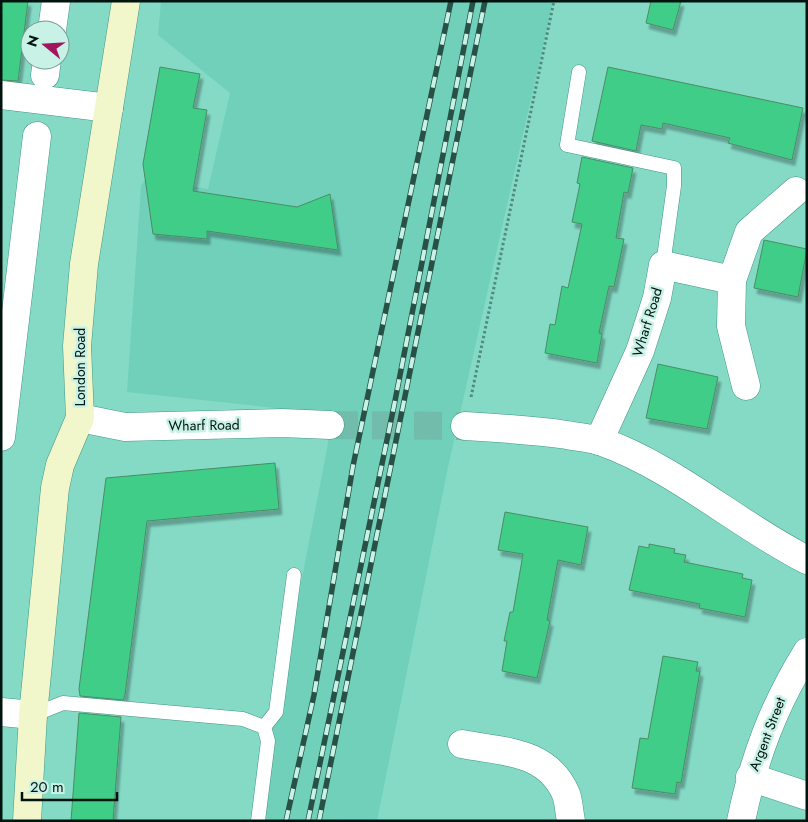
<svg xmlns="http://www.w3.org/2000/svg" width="808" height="822" font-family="Jost,sans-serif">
<defs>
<filter id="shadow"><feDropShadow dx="3" dy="5.5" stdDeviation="1" flood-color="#0004"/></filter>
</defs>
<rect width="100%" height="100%" fill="#85dac6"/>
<!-- built -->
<polygon fill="#70d0ba" points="161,1 553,1 448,467 377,821 255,821 327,449 332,414 127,392 141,186 146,178 208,189 230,93 158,35"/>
<!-- building -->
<g fill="#3fcd87" stroke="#4b8c67" filter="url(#shadow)">
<polygon points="1,1 28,1 18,81 1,80"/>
<polygon points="651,1 681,1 673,30 646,23"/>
<polygon points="160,67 200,74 193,108 207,110 193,191 297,207 330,194 338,250 207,231 207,239 153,234 143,164"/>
<polygon points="608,67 803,108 792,160 728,143 730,138 663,123 662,129 641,125 636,151 592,141"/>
<polygon points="582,157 633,168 628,193 624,192 616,238 624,239 614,287 609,286 599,333 602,334 597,363 545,353 550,324 555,325 562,286 568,288 582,224 572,222 580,184 577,183"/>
<polygon points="764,240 807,249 798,297 754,288"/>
<polygon points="658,364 718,377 707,429 646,418"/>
<polygon points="275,463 279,509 147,521 125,695 123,700 80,696 79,689 106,478"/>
<polygon points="505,512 588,527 581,565 558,560 547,620 550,621 537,678 502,671 507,641 504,641 510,612 513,612 523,554 498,550"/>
<polygon points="649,544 675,549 674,553 686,555 684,562 743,574 742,578 752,580 745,617 699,608 700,604 629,590 639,546 649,548"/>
<polygon points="663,656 698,662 696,671 700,671 681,783 677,782 675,794 632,788 640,738 648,739"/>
<polygon points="79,713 121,717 113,821 71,821"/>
</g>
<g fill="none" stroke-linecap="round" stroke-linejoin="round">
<!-- street-tunnel -->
<polyline stroke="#71bcab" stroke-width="28" stroke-dasharray="28 14" stroke-linecap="butt" points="330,425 465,426"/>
<defs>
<g id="lane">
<polyline points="579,72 567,145 674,168 674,186 663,265"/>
<polyline points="33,715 63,703 243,719 264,727 268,741 258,821"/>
<polyline points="264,727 276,712 294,575"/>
</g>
<g id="street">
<polyline points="52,30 56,1"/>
<polyline points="45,75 47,60"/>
<polyline points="1,95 109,108"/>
<polyline points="746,386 731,326 732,280 749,232 796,191"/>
<polyline points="80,418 125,427 282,423 330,425"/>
<path d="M465,426C499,428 532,430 567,435C577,437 590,438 600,441C676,468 736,524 807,560"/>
<polyline points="1,437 37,136"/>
<polyline points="599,441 640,351 657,298 663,265 732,280"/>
<polyline points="1,712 33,715"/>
<path d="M462,744C503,752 547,750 566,794C569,802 569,812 571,821"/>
<polyline points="750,777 807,796"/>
<path d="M741,821C754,758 773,707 807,652"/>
</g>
<polyline id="secondary" points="27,821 33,715 55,488 60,465 80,418 77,346 84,264 126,1"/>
</defs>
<!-- lane casing -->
<use href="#lane" stroke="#409784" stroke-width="15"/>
<!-- street casing -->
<use href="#street" stroke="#409784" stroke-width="29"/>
<!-- secondary casing -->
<use href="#secondary" stroke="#409784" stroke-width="29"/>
<!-- path -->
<polyline stroke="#508b7d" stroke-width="3" stroke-dasharray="2.5 2.5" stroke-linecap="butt" points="471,397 554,1"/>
<!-- lane -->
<use href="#lane" stroke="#fff" stroke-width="14"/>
<!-- street -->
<use href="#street" stroke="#fff" stroke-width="28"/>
<!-- secondary -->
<use href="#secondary" stroke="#f1f7cb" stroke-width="28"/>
<defs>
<g id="rail">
<polyline points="286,821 314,695 353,466 451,1"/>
<polyline points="308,821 394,406 473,1"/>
<polyline points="319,821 485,1"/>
</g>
</defs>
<!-- rail casing -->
<use href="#rail" stroke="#285046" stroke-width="5.5"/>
<!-- rail -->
<use href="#rail" stroke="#c9f2e7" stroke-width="4" stroke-dasharray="11" stroke-linecap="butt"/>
</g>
<g text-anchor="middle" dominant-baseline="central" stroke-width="5" stroke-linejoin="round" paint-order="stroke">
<!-- street labels -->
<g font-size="14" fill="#00140f" stroke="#c9f2e7">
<text transform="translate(647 322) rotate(-73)">Wharf Road</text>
<text transform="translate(80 367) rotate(-90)">London Road</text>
<text transform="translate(204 425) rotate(-1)">Wharf Road</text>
<text transform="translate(767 734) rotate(-69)">Argent Street</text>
</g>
</g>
<!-- border -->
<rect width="808" height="822" fill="none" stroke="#00140f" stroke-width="5"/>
<!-- north arrow -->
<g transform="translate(45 45) rotate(288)"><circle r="24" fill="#c9f2e7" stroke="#799991"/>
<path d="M0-4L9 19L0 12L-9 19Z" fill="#a2165d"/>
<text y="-8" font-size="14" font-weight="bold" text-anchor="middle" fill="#00140f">N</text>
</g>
<!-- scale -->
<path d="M22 792v8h95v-8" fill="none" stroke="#00140f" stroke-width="2.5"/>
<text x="30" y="792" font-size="15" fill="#00140f" stroke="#c9f2e7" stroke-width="4" paint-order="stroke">20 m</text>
</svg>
